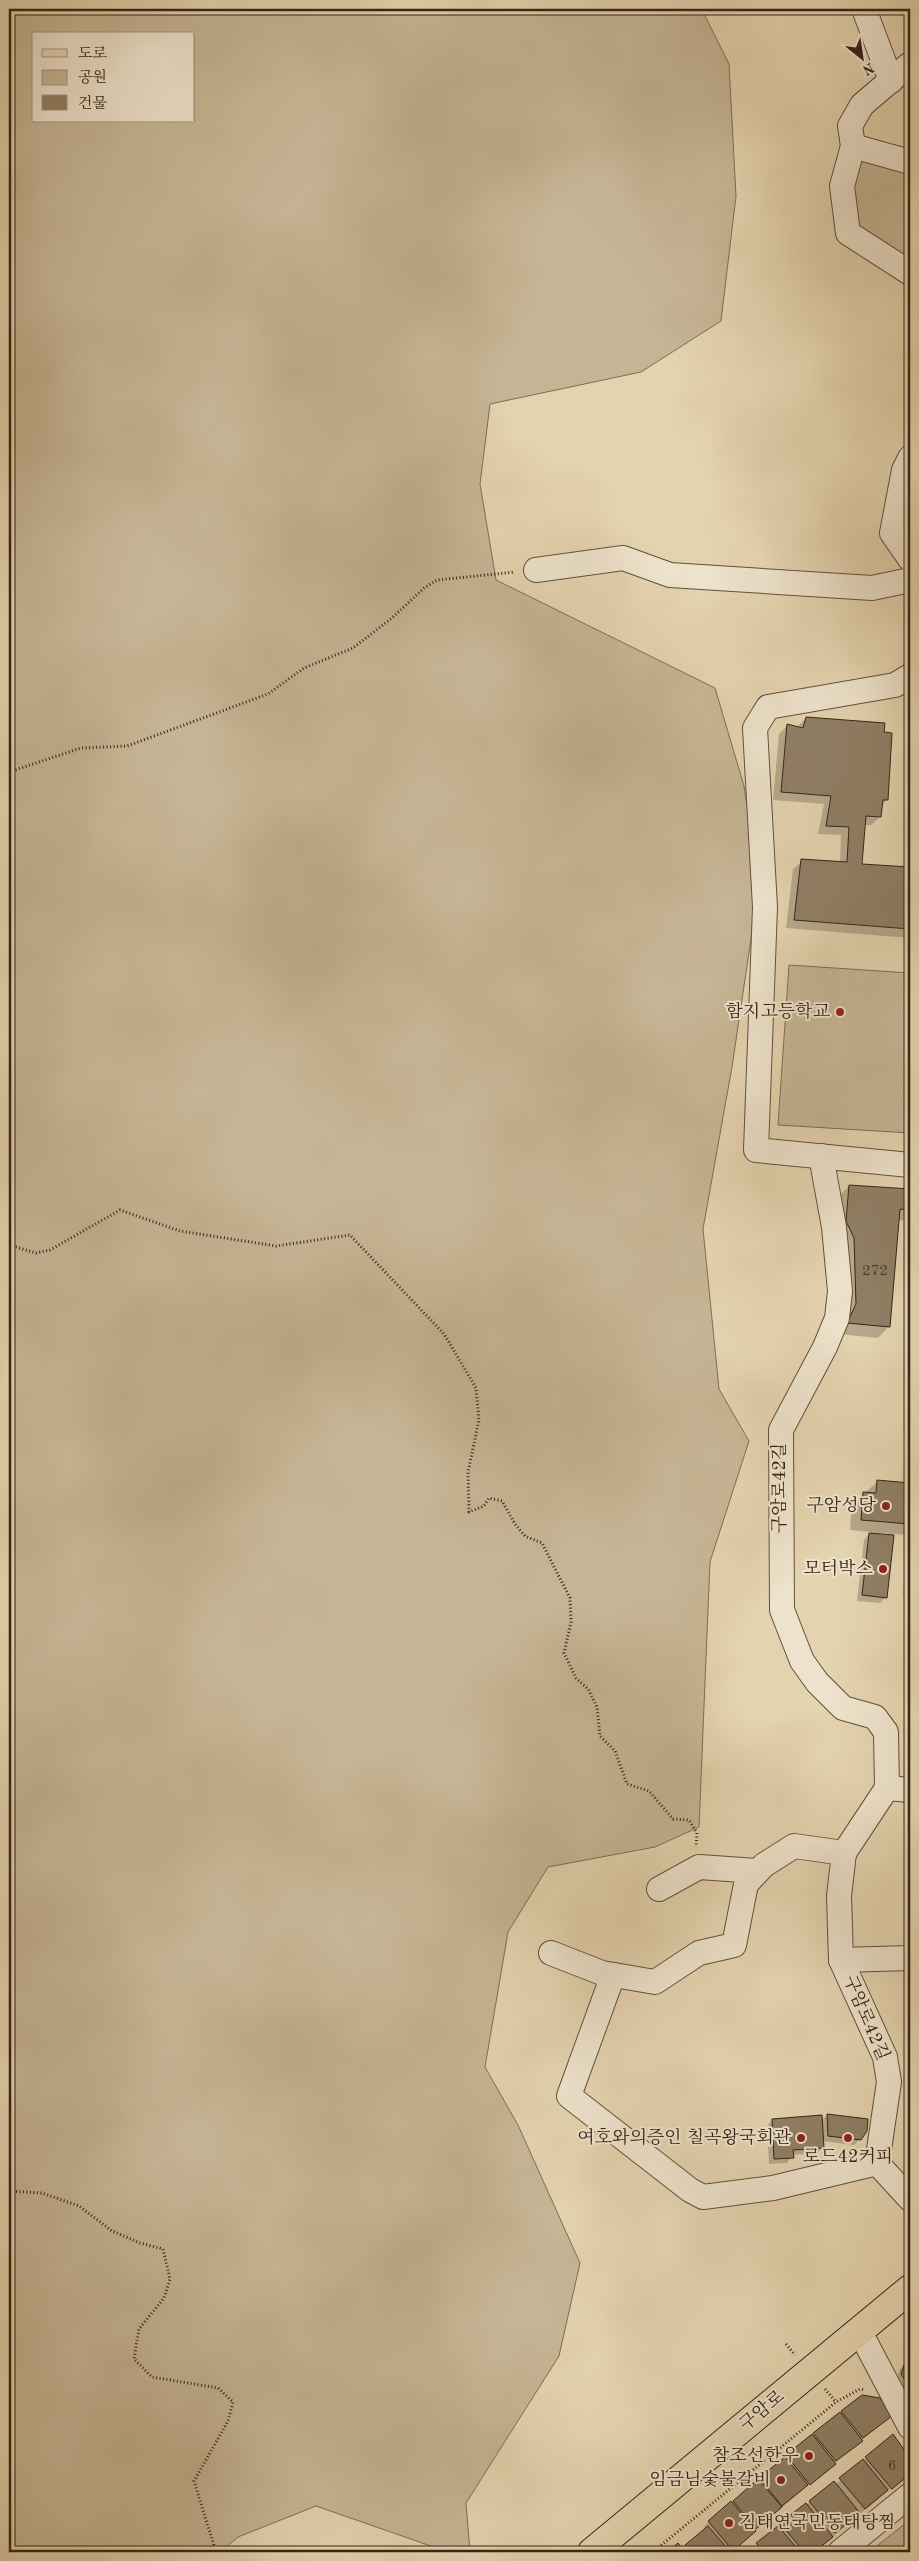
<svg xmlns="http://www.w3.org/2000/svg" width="919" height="2561" font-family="'Old Standard TT','Noto Serif KR',serif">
<rect width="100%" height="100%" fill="#e4d3af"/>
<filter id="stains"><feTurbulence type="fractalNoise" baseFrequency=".004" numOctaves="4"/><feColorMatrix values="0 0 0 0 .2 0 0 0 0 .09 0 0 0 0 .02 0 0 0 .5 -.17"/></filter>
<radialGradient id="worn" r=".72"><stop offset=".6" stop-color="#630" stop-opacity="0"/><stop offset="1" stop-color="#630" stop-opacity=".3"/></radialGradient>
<!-- green -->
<g fill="#c6b595" stroke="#7e6d55" fill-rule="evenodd">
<path d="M9,9H699L704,14L729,64L736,196L721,321L641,372L490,404L480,484L496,580L715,688L744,786L759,885L732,1067L703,1229L719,1389L749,1441L710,1562L699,1827L655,1847L548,1867L508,1932L485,2067L518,2125L580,2263L559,2356L466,2503L470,2552H448L316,2506L238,2537L220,2552H9ZM34,34H194V121H34Z"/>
<polygon points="856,155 910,169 910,271 853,230 852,187"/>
<polygon points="789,965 910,973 910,1133 778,1125"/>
<polygon points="910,2520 910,2552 869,2552"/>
</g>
<!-- shadow -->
<g fill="#0003">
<polygon points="806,718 883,733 887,799 881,806 880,817 871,825 864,825 860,865 910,869 910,938 786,928 793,869 802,861 840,863 841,835 818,834 824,804 773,800 779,734 787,726 797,727"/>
<polygon points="849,1186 910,1191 910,1221 898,1220 889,1326 878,1338 837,1334 838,1197"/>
<polygon points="878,1481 910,1484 910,1535 881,1533 886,1597 880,1603 857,1601 864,1540 871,1532 850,1530 852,1505"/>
<polygon points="910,1543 910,1594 903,1594 907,1546"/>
<polygon points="827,2115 860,2139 854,2145 823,2141 823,2147 817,2153 792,2155 787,2163 769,2164 767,2126 772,2120 821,2121"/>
<polygon points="910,2359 910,2401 896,2381 900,2369"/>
<polygon points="862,2396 884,2421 729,2552 669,2552 678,2545 682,2550 705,2530 704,2527 709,2522"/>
<polygon points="892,2436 910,2460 910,2473 826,2542 814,2552 748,2552 810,2502 835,2485"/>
</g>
<!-- building -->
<g fill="#907f65" stroke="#352515">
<polygon points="806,717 885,723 884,732 892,733 888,800 883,800 881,817 866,816 862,864 910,867 910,929 794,920 801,859 847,862 849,827 826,826 831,796 781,792 787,724 803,728"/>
<polygon points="849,1185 910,1189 910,1210 900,1209 890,1327 847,1323 856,1304 854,1238 846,1221"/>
<polygon points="877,1480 910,1483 910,1524 861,1520 863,1492 876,1493"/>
<polygon points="869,1533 894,1535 887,1598 862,1595"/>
<polygon points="827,2114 868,2119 867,2131 861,2140 828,2136"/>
<polygon points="822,2115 824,2148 793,2150 794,2158 774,2159 772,2119"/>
<polygon points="910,2357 910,2388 901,2374 905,2362"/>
<polygon points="862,2395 880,2398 892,2416 863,2438 841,2411"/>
<polygon points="840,2412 863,2441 836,2461 813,2433"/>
<polygon points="812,2434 836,2464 810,2485 786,2455"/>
<polygon points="893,2434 910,2458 910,2474 892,2489 865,2457"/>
<polygon points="785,2457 808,2485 782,2506 759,2478"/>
<polygon points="863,2459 888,2490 865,2509 839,2478"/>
<polygon points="758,2479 782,2507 756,2529 733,2501"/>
<polygon points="834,2481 860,2513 835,2533 809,2501"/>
<polygon points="731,2501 756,2531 733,2551 708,2521"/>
<polygon points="806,2503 833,2537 814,2552 804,2552 780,2523"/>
<polygon points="708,2526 727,2548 723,2552 692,2552 685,2545"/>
<polygon points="778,2526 800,2552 764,2552 756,2543"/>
<polygon points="678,2543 685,2552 667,2552"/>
</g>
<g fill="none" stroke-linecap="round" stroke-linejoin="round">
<defs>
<g id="minor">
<polyline points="864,9 891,81"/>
<polyline points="910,64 862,105 850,126 853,146 910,162"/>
<polyline points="853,146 842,186 848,233 910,273"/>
<polyline points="910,458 904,470 892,533 910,559"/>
<polyline points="536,570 623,558 670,575 872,588 910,580"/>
<polyline points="910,676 895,685 768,707 755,728 765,907 756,1150 910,1165"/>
<polyline points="821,1156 834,1227 840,1291 837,1318 825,1347 781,1430 782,1610 802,1661 817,1682 843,1708 875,1717 886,1732 887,1788"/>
<polyline points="844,1853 839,1896 841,1960 885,2057 889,2082 877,2163 910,2199"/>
<polyline points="659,1889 699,1867 757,1871"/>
<polyline points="551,1953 602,1973 655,1982 699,1953 734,1945 746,1884 764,1865 794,1846 844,1853 887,1788 910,1790"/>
<polyline points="841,1960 910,1958"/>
<polyline points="613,1975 569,2096 690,2190 703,2197 773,2188 877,2163"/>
<polyline points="859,2330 910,2427"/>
<polyline points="840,2552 910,2495"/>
</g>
<polyline id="major" points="592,2552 910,2289"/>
</defs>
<!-- minor casing -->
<use href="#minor" stroke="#61503c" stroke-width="26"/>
<!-- major casing -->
<use href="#major" stroke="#352515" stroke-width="30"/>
<!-- path -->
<g stroke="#352515" stroke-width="3" stroke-dasharray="1 2.5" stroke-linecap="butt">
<polyline points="9,772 81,748 127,746 268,694 304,668 353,648 392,618 424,588 437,580 515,572"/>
<polyline points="9,1245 36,1253 50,1250 120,1210 180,1231 276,1246 350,1235 444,1334 476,1388 479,1420 468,1472 469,1512 484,1506 489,1498 502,1501 515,1524 525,1536 542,1543 570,1598 571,1622 564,1653 576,1678 588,1689 597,1707 600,1736 615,1751 627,1784 649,1791 673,1819 689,1820 697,1833 696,1847"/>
<polyline points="9,2191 42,2193 79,2206 112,2231 140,2243 163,2249 170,2279 164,2298 139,2329 134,2359 152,2377 218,2388 233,2402 228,2421 194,2481 216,2552"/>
<polyline points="786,2344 795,2355"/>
<polyline points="825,2389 836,2402"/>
<polyline points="653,2552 836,2402 860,2389 865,2390"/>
</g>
<!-- minor -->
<use href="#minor" stroke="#ede2cb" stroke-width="24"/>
<!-- major -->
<use href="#major" stroke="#e4d3af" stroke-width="28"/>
</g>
<!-- markers -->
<g fill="#8f2418" stroke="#ede2cb" stroke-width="2">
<circle cx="840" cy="1012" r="5"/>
<circle cx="886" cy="1506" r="5"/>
<circle cx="883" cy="1569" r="5"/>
<circle cx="801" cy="2138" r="5"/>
<circle cx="848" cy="2138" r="5"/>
<circle cx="809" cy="2456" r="5"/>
<circle cx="781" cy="2480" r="5"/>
<circle cx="729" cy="2523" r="5"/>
</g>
<g text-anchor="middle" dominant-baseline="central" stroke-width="4" stroke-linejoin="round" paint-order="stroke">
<!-- number labels -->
<g font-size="15" fill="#4c3c29">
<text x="875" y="1271">272</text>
<text x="892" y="2466">6</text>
</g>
<!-- poi labels -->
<g font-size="18" fill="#352515" stroke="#ede2cb" text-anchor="end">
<text x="830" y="1012">함지고등학교</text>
<text x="876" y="1506">구암성당</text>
<text x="873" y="1569">모터박스</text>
<text x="791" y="2138">여호와의증인 칠곡왕국회관</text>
<text x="848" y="2157" text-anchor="middle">로드42커피</text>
<text x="799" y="2456">참조선한우</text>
<text x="771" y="2480">임금님숯불갈비</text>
<text x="739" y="2523" text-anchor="start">김태연국민동태탕찜</text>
</g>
<!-- street labels -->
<g font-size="18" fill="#352515" stroke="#ede2cb">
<text transform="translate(780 1488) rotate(-90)">구암로42길</text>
<text transform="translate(866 2018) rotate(67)">구암로42길</text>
<text transform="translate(762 2411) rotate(-40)">구암로</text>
</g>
</g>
<!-- margin -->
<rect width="919" height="2561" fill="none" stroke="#e4d3af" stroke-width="30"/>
<rect x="10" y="10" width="899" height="2541" fill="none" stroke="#352515" stroke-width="2.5"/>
<rect x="15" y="15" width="889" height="2531" fill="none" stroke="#352515"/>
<!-- legend -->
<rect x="32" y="32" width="162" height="90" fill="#ede2cb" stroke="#a39682"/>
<rect x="42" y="49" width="25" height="8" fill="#e4d3af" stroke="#a39682"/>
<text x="78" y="58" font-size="15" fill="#352515">도로</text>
<rect x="42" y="70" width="25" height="15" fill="#c6b595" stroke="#a39682"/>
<text x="78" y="82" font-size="15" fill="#352515">공원</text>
<rect x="42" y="95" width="25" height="15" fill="#907f65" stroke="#a39682"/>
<text x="78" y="108" font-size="15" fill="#352515">건물</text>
<!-- north arrow -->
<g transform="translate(862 58) rotate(150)" stroke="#ede2cb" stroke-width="4" paint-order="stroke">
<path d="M0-4L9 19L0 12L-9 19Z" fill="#352515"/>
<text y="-8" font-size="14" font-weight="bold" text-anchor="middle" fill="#352515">N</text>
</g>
<rect width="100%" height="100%" filter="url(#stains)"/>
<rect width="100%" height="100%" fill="url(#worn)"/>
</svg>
